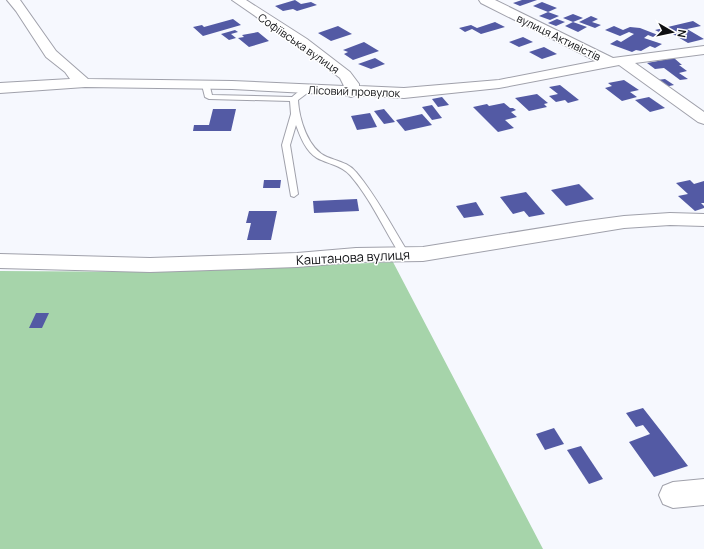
<svg xmlns="http://www.w3.org/2000/svg" width="704" height="549" font-family="Manrope,sans-serif">
<rect width="100%" height="100%" fill="#f6f8fe"/>
<!-- green -->
<polygon fill="#a6d4aa" points="393,262 543,549 0,549 0,271 160,272"/>
<!-- building -->
<g fill="#535aa4">
<polygon points="295,0 301,4 311,2 317,5 297,11 293,9 283,11 275,6"/>
<polygon points="522,0 537,0 520,6 513,3"/>
<polygon points="542,2 557,8 548,12 559,16 550,20 539,16 548,12 533,6"/>
<polygon points="573,14 583,18 573,22 563,18"/>
<polygon points="591,16 598,19 592,22 601,25 595,28 579,22"/>
<polygon points="233,19 241,25 203,36 193,27 202,25 204,27"/>
<polygon points="557,19 565,22 556,26 548,23"/>
<polygon points="693,21 701,26 687,29 704,39 688,43 671,33 663,34 655,30"/>
<polygon points="495,22 505,27 481,34 472,29 465,32 459,28 471,25 477,28"/>
<polygon points="573,22 587,27 578,32 565,26"/>
<polygon points="338,26 352,34 331,41 318,33"/>
<polygon points="614,26 623,30 630,27 640,28 658,35 653,37 648,35 644,38 662,44 655,48 650,46 641,51 636,50 632,52 610,44 617,40 621,42 634,34 629,32 620,36 605,30"/>
<polygon points="235,30 238,32 231,34 236,38 229,40 221,34"/>
<polygon points="258,32 269,41 249,47 238,38 244,37 242,35"/>
<polygon points="523,37 533,42 519,47 509,42"/>
<polygon points="364,42 379,51 353,60 344,54 348,52 343,50"/>
<polygon points="544,47 557,54 542,59 529,52"/>
<polygon points="375,58 385,64 371,69 358,64"/>
<polygon points="674,58 682,65 679,65 687,71 679,73 688,79 680,80 664,68 655,69 647,63"/>
<polygon points="665,79 674,85 665,87 657,80"/>
<polygon points="624,80 639,90 630,92 637,97 622,101 605,88 612,86 608,83"/>
<polygon points="560,85 579,100 568,103 565,100 556,102 549,96 558,94 549,87"/>
<polygon points="537,94 548,103 544,104 547,107 529,111 515,98"/>
<polygon points="442,97 449,105 438,107 432,99"/>
<polygon points="649,97 665,108 650,112 635,100"/>
<polygon points="504,103 510,108 513,108 516,110 511,112 517,117 505,120 514,128 498,132 473,107 487,104 489,106"/>
<polygon points="432,105 442,118 432,120 422,107"/>
<polygon points="213,109 236,109 231,131 193,131 194,125 209,125"/>
<polygon points="384,109 395,122 384,124 374,111"/>
<polygon points="370,113 377,127 357,130 351,116"/>
<polygon points="422,114 432,125 405,131 396,120"/>
<polygon points="264,180 281,180 280,188 263,188"/>
<polygon points="690,180 694,184 704,181 704,203 701,203 704,206 704,208 695,211 678,196 688,194 676,183"/>
<polygon points="579,184 594,199 566,206 551,190"/>
<polygon points="526,192 545,214 529,217 524,211 513,214 500,197"/>
<polygon points="357,199 359,211 314,213 313,201"/>
<polygon points="476,202 484,215 464,218 456,206"/>
<polygon points="249,211 277,211 271,240 247,240 251,223 246,223"/>
<polygon points="36,313 49,313 42,328 29,328"/>
<polygon points="643,408 661,431 688,466 654,477 629,442 650,434 643,425 636,427 626,413"/>
<polygon points="554,428 564,444 545,450 536,434"/>
<polygon points="581,446 603,479 589,484 567,450"/>
</g>
<g fill="none" stroke-linecap="round" stroke-linejoin="round">
<defs>
<path id="lane" d="M203,83H209L212,95L292,97L304,87H310V91L298,100C299,119 308,149 327,157C337,161 349,163 356,172C377,197 392,227 409,254L407,256H401C384,230 371,199 350,175C341,165 328,164 317,158C306,152 300,136 296,125L290,145L298,194L294,197L291,196L282,145L291,114L290,101L209,99L205,97L202,85Z"/>
<g id="street">
<polygon points="7,0 20,0 56,51 88,79 232,81 344,86 340,78 297,45 232,0 246,0 307,39 350,72 359,84 359,86 404,88 499,80 596,61 481,3 479,0 495,0 613,58 704,46 704,54 635,63 704,112 704,124 698,122 619,65 499,88 404,98 356,95 351,97 345,95 232,89 85,87 0,93 0,83 70,79 65,72 46,57 16,11"/>
<polygon points="670,213 704,214 704,226 670,225 624,228 423,261 356,262 297,267 150,272 0,268 0,254 150,258 297,253 356,248 423,247 579,222 624,216"/>
<polygon points="704,479 704,505 673,508 663,504 659,495 663,486 673,482"/>
</g>
</defs>
<!-- lane casing -->
<use href="#lane" stroke="#a0a1ab" stroke-width="2"/>
<!-- street casing -->
<use href="#street" stroke="#a0a1ab" stroke-width="2"/>
<!-- lane -->
<use href="#lane" fill="#fff" fill-rule="evenodd"/>
<!-- street -->
<use href="#street" fill="#fff" fill-rule="evenodd"/>
</g>
<g text-anchor="middle" dominant-baseline="central" stroke-width="3" stroke-linejoin="round" paint-order="stroke">
<!-- far-street labels -->
<g font-size="11" fill="#0e0f12" stroke="#fff">
<text transform="translate(559 37) rotate(26)">вулиця Активістів</text>
<text transform="translate(299 43) rotate(35)">Софіївська вулиця</text>
<text transform="translate(354 91) rotate(2)">Лісовий провулок</text>
</g>
<!-- street labels -->
<g font-size="13" fill="#0e0f12" stroke="#fff">
<text transform="translate(353 257) rotate(-3)">Каштанова вулиця</text>
</g>
</g>
<!-- north arrow -->
<g transform="translate(672 32) rotate(99)" stroke="#ffffff" stroke-width="3" paint-order="stroke">
<path d="M0-3L7 15L0 10L-7 15Z" fill="#0e0f12"/>
<text y="-6" font-size="11" font-weight="bold" text-anchor="middle" fill="#0e0f12">N</text>
</g>
</svg>
